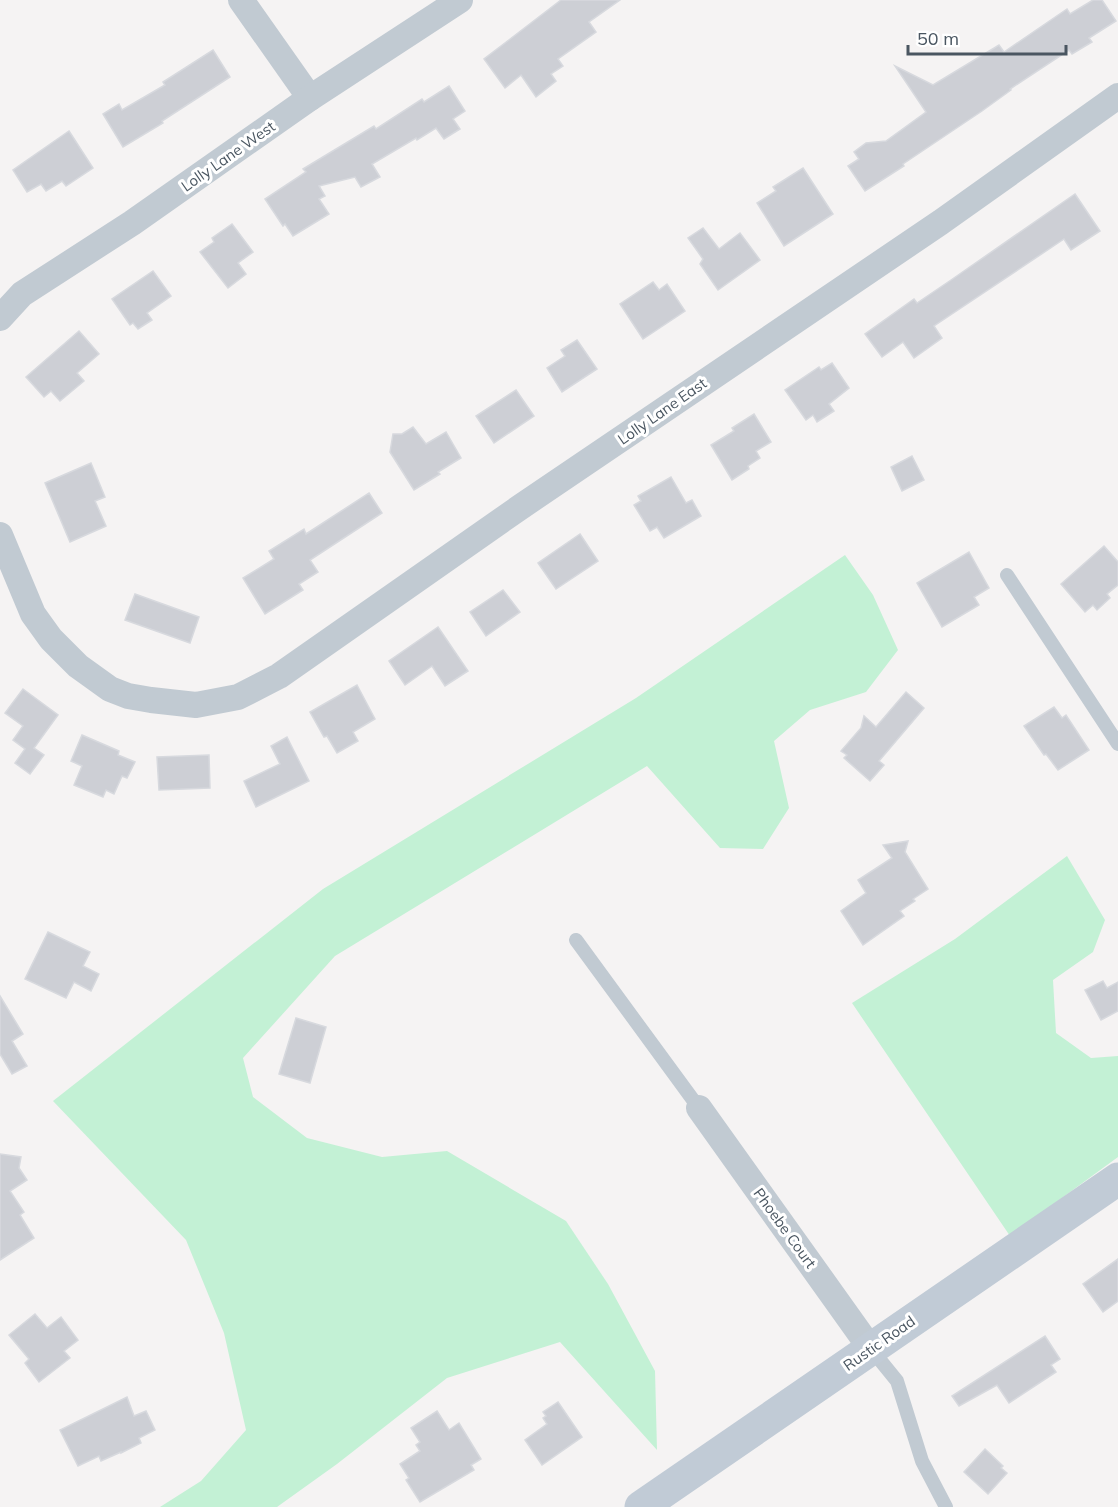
<svg xmlns="http://www.w3.org/2000/svg" width="1118" height="1507" font-family="Mulish,sans-serif">
<rect width="100%" height="100%" fill="#f5f3f3"/>
<!-- green -->
<g fill="#c3f1d5">
<polygon points="845,555 873,595 898,650 866,692 810,710 774,741 789,808 763,849 720,848 647,766 335,956 243,1058 253,1097 307,1138 382,1157 447,1151 566,1221 608,1284 655,1371 657,1450 560,1342 447,1378 337,1464 277,1507 160,1507 201,1481 246,1430 224,1333 186,1240 53,1101 323,889 636,698"/>
<polygon points="1067,856 1105,920 1093,952 1053,980 1056,1033 1091,1058 1118,1056 1118,1157 1010,1236 852,1003 955,939"/>
</g>
<!-- building -->
<g fill="#cdcfd5" stroke="#d7d9de" stroke-width="1.5">
<polygon points="561,0 620,0 589,22 596,32 558,59 563,66 551,74 556,81 536,97 521,75 505,88 484,59"/>
<polygon points="1093,0 1102,0 1116,21 1089,38 1092,42 1072,54 1069,50 1010,89 1011,90 982,111 903,164 904,166 865,191 848,166 859,159 854,152 866,143 886,141 926,112 895,66 933,85 999,45 1004,52 1067,9 1070,14"/>
<polygon points="213,50 230,77 162,121 163,123 123,147 103,114 119,104 122,110 165,85 163,82"/>
<polygon points="449,86 465,111 453,119 460,129 444,139 436,128 417,140 416,138 372,164 380,177 361,187 355,177 319,186 325,196 319,199 329,214 293,236 285,224 283,226 265,199 306,172 303,169 374,126 376,129 422,99 424,102"/>
<polygon points="69,131 93,168 66,186 62,181 46,191 41,184 27,192 13,170"/>
<polygon points="803,168 833,214 784,246 757,203 776,191 773,187"/>
<polygon points="1075,194 1100,231 1071,250 1064,239 934,326 942,338 914,358 903,342 882,357 865,334 914,299 917,303 951,280"/>
<polygon points="232,224 253,252 238,263 246,274 228,288 200,252 214,242 212,238"/>
<polygon points="703,228 719,249 740,233 760,260 718,290 700,264 703,259 688,238"/>
<polygon points="153,271 171,296 147,313 152,320 138,329 133,323 130,325 112,299"/>
<polygon points="653,282 659,290 667,284 685,311 643,339 620,304"/>
<polygon points="79,331 99,354 77,373 84,381 60,401 51,391 44,397 26,377"/>
<polygon points="577,340 597,369 562,392 547,368 565,356 561,350"/>
<polygon points="832,363 849,388 829,404 834,411 817,422 813,415 806,420 785,390 819,367 821,370"/>
<polygon points="516,390 534,416 494,443 476,416"/>
<polygon points="754,414 771,442 756,451 760,458 748,466 749,469 732,480 711,445 734,431 732,428"/>
<polygon points="413,427 426,444 446,432 461,458 438,472 440,474 414,490 390,452 393,434 402,434"/>
<polygon points="912,456 924,480 902,491 891,467"/>
<polygon points="91,463 105,497 95,501 106,526 70,542 45,483"/>
<polygon points="671,477 686,503 692,500 701,516 664,538 657,527 650,531 634,505 641,501 638,496"/>
<polygon points="369,493 382,513 310,560 318,572 299,584 303,590 265,614 243,578 274,559 269,551 304,529 306,534"/>
<polygon points="580,534 598,561 556,589 538,563"/>
<polygon points="1104,546 1118,562 1118,585 1107,594 1110,598 1097,610 1093,605 1085,612 1061,584"/>
<polygon points="969,552 989,588 974,597 979,605 942,627 917,583"/>
<polygon points="503,590 520,612 486,636 470,612"/>
<polygon points="135,594 199,617 190,643 125,620"/>
<polygon points="438,627 468,671 445,686 432,666 405,685 389,661"/>
<polygon points="357,685 375,719 353,732 358,741 337,753 327,736 324,737 310,712"/>
<polygon points="23,689 58,715 34,748 44,755 30,774 15,763 25,749 13,740 23,726 5,713"/>
<polygon points="906,692 924,708 879,761 884,765 870,781 844,758 847,755 841,751 861,728 864,716 876,727"/>
<polygon points="1054,707 1062,718 1066,715 1089,750 1058,770 1046,754 1044,755 1024,726"/>
<polygon points="82,735 119,751 118,755 135,762 127,778 122,776 114,794 106,790 103,797 74,785 82,766 71,761"/>
<polygon points="287,737 309,781 256,807 244,781 280,764 271,746"/>
<polygon points="209,755 210,788 159,790 157,757"/>
<polygon points="908,841 905,852 928,889 913,899 915,901 900,911 904,916 863,945 841,911 866,893 858,880 892,858 883,845"/>
<polygon points="48,932 90,952 83,966 99,974 91,991 74,982 66,998 25,979"/>
<polygon points="1103,981 1107,988 1118,982 1118,1011 1101,1020 1085,990"/>
<polygon points="0,996 23,1034 12,1041 27,1066 12,1074 0,1054"/>
<polygon points="296,1018 326,1027 310,1083 279,1074"/>
<polygon points="0,1154 21,1157 19,1168 27,1180 10,1191 24,1212 20,1215 34,1238 0,1260"/>
<polygon points="1118,1259 1118,1301 1103,1312 1083,1284"/>
<polygon points="35,1314 47,1328 61,1317 78,1340 64,1351 70,1358 39,1382 25,1363 29,1359 9,1335"/>
<polygon points="1045,1336 1060,1359 1051,1365 1056,1372 1009,1403 997,1385 959,1406 952,1396"/>
<polygon points="127,1397 134,1416 146,1411 155,1430 139,1438 141,1443 121,1453 121,1452 101,1461 99,1456 78,1466 60,1430"/>
<polygon points="558,1402 582,1437 542,1465 525,1440 547,1424 543,1418 546,1416 543,1412"/>
<polygon points="437,1411 449,1430 459,1423 481,1459 471,1465 474,1470 420,1502 406,1480 409,1478 400,1464 420,1451 416,1445 420,1442 411,1428"/>
<polygon points="985,1449 1003,1466 1001,1468 1007,1473 988,1494 964,1472"/>
</g>
<g fill="none" stroke-linecap="round" stroke-linejoin="round">
<!-- lane -->
<g stroke="#c1cad2" stroke-width="14">
<polyline points="1007,575 1118,744"/>
<polyline points="576,940 699,1108"/>
<polyline points="871,1349 897,1381 922,1461 946,1507"/>
</g>
<!-- street -->
<g stroke="#c1cad2" stroke-width="26">
<polyline points="241,0 310,98"/>
<polyline points="0,318 22,294 132,223 310,98 460,0"/>
<polyline points="0,535 33,614 51,639 78,666 110,689 128,696 151,700 196,705 238,697 279,676 519,508 941,222 1118,96"/>
<polyline points="699,1108 871,1349"/>
</g>
<!-- secondary -->
<polyline stroke="#c1cbd6" stroke-width="33" points="641,1507 1118,1179"/>
</g>
<g text-anchor="middle" dominant-baseline="central" stroke-width="6" stroke-linejoin="round" paint-order="stroke">
<!-- street labels -->
<g font-size="15" fill="#4a5661" stroke="#fff">
<text transform="translate(228 156) rotate(-35)">Lolly Lane West</text>
<text transform="translate(662 411) rotate(-35)">Lolly Lane East</text>
<text transform="translate(785 1228) rotate(54)">Phoebe Court</text>
<text transform="translate(879 1343) rotate(-35)">Rustic Road</text>
</g>
</g>
<!-- scale -->
<path d="M908 45v9h158v-9" fill="none" stroke="#4a5661" stroke-width="3"/>
<text x="917" y="45" font-size="18" fill="#4a5661" stroke="#ffffff" stroke-width="4.5" paint-order="stroke">50 m</text>
</svg>
